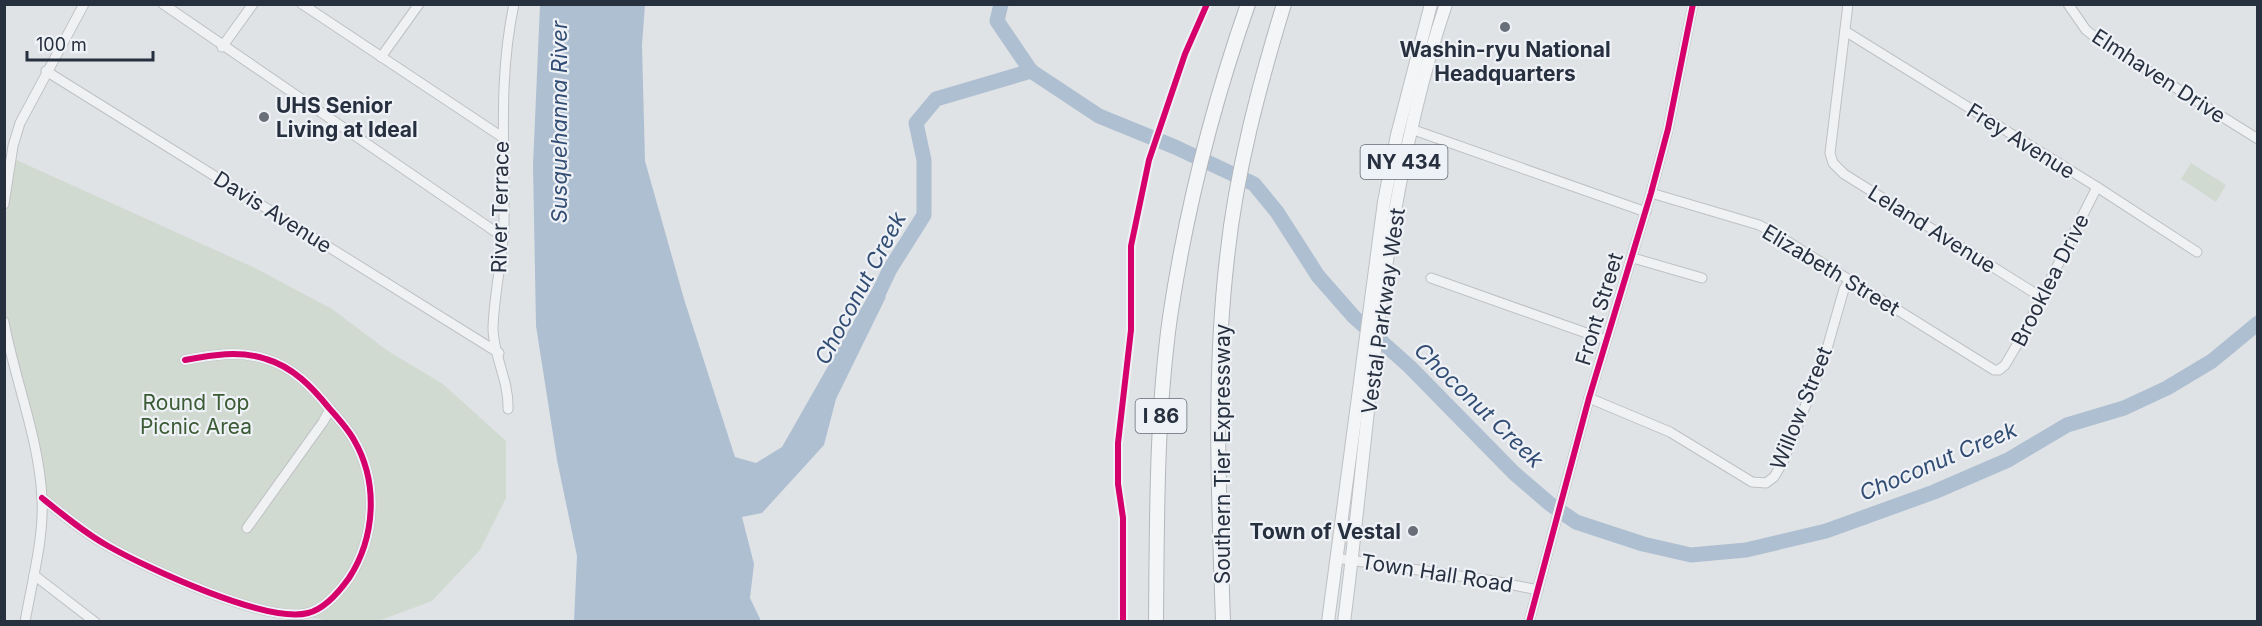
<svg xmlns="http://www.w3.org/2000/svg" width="2262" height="626" font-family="Inter,sans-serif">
<rect width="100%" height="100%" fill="#e0e3e6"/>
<!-- green -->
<g fill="#d1dad1">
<path d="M12,158L255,268L332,309L388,351L443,384L506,441V498L480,550L432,601L381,620L328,621L231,599L128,557L42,498C31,449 18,400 10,350C0,288 4,221 12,158Z"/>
<polygon points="2191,163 2226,185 2216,202 2181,179"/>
</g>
<!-- water -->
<polygon fill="#aebfd1" points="540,5 645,5 642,45 645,161 684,299 735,457 756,463 782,447 872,289 886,297 836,399 824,445 762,513 742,517 754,564 750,598 761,621 574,621 577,556 557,460 536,326 533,165"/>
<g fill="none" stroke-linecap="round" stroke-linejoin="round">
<!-- river -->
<g stroke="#aebfd1" stroke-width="15">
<polyline points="1001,4 997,21 1031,71"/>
<polyline points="870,311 890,269 924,215 924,160 916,123 936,99 1031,71 1099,116 1175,147 1254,184 1277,212 1318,276 1354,317 1410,367 1514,473 1550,504 1576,522 1643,544 1691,555 1746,550 1826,531 1934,492 2008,460 2067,425 2124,408 2167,388 2212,361 2258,323"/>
</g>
<defs>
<g id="minor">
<polyline points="163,4 503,237"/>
<polyline points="302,4 502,137"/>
<polyline points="1848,4 1830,153 1833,163 1844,174 2041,297"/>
<polyline points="2068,4 2086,30 2099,40 2258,139"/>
<polyline points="1845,31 2097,187 2197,252"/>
<polyline points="222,47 253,4"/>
<polyline points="381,57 419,4"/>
<polyline points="46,71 499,353"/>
<polyline points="1411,129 1646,212"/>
<polyline points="1651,193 1759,225 1774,233 1994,370 1999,370 2005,365 2021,338 2097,187"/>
<polyline points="4,204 13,146 20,123 84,4"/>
<polyline points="1633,258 1702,278"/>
<polyline points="1431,278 1606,340"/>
<path d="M4,322C15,381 39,438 42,498C44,539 32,581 25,622"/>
<polyline points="1589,398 1670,432 1752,482 1766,483 1774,477 1783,462 1824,359 1844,289 1850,280"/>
<path d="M508,409C509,380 493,355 493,328C494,293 503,258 504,223C505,148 498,79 514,4"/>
<path d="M42,498C63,515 85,533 108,546C147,568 267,624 308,613C325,609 339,592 349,578C375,538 379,483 354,440C348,429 338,418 329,408C312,387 293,367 266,359C239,350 212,355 185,360"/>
<polyline points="247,528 323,422 330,409"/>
<polyline points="1336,558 1494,581 1538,590"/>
<polyline points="34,575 95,622"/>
<polyline points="1529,622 1589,398 1651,193 1668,129 1693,4"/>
</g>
<g id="major">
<polyline points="1328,622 1384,202 1397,135 1431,4"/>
<path d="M1344,622C1371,416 1379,202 1446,4"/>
</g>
<g id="highway">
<path d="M1156,622C1157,520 1156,418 1170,317C1186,210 1212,107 1248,4"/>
<path d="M1223,622C1219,500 1213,379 1227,258C1236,172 1259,86 1284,4"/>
</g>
</defs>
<!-- minor casing -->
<use href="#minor" stroke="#bec1c4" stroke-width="11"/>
<!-- major casing -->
<use href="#major" stroke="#bdc0c4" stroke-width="14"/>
<!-- highway casing -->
<use href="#highway" stroke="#b3b6bb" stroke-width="16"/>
<!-- minor -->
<use href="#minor" stroke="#f0f1f2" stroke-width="9"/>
<!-- major -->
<use href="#major" stroke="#f4f5f6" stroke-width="12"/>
<!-- highway -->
<use href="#highway" stroke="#f4f5f6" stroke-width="14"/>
<defs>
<g id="cycleway">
<path d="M42,498C63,515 85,533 108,546C147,568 267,624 308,613C325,609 339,592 349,578C375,538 379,483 354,440C348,429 338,418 329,408C312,387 293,367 266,359C239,350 212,355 185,360"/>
<polyline points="1123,622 1123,518 1118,484 1118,443 1131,330 1131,246 1149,160 1185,54 1207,4"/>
<polyline points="1529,622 1589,398 1651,193 1668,129 1693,4"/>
</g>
</defs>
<!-- cycleway casing -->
<use href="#cycleway" stroke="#eef1f6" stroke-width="10"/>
<!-- cycleway -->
<use href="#cycleway" stroke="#d6006c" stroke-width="6"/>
</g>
<!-- markers -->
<g fill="#686f79" stroke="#eef1f6" stroke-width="2">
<circle cx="1505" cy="27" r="6"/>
<circle cx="264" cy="117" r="6"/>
<circle cx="1413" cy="531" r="6"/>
</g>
<g text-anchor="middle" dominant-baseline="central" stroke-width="4.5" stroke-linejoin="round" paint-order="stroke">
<!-- shield labels -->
<g fill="#eef1f6" stroke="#636a76" stroke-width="1.5">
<rect x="1360.5" y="145" width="87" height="34" rx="4.5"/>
<rect x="1135.5" y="399" width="51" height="34" rx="4.5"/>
</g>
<g font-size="20" font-weight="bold" fill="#27303f">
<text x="1404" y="162">NY 434</text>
<text x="1161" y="416">I 86</text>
</g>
<!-- poi labels -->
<g font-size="21" font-weight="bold" fill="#27303f" stroke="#eef1f6">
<text x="1505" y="49">Washin-ryu National<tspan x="1505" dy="24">Headquarters</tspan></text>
<text x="276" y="105" text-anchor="start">UHS Senior<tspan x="276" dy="24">Living at Ideal</tspan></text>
<text x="1401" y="531" text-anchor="end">Town of Vestal</text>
</g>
<!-- street labels -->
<g font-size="21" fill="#27303f" stroke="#eef1f6">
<text transform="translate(2159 76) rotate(33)">Elmhaven Drive</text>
<text transform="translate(2021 141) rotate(32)">Frey Avenue</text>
<text transform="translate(500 207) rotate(-89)">River Terrace</text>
<text transform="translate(273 212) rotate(32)">Davis Avenue</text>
<text transform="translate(1932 229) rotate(32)">Leland Avenue</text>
<text transform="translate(1831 270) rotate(31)">Elizabeth Street</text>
<text transform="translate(2050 280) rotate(-63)">Brooklea Drive</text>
<text transform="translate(1599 309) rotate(-73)">Front Street</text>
<text transform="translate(1383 311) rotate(-82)">Vestal Parkway West</text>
<text transform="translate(1801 408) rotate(-68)">Willow Street</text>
<text transform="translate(1222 454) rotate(-90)">Southern Tier Expressway</text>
<text transform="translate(1437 573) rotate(9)">Town Hall Road</text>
</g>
<!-- park labels -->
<g font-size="21" fill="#3b5b35" stroke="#eef1f6">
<text x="196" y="402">Round Top<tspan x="196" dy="24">Picnic Area</tspan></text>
</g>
<!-- water labels -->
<g font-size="22" font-style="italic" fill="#324d73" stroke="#eef1f6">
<text transform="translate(559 122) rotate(-90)">Susquehanna River</text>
<text transform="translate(860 288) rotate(-62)">Choconut Creek</text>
<text transform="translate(1479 405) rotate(44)">Choconut Creek</text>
<text transform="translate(1938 461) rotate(-23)">Choconut Creek</text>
</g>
</g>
<!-- border -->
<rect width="2262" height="626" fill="none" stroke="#27303f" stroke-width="12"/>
<!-- scale -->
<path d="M27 51v9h126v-9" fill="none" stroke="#27303f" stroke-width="3"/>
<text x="36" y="51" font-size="18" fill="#27303f" stroke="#eef1f6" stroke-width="4.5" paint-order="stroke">100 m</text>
</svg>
